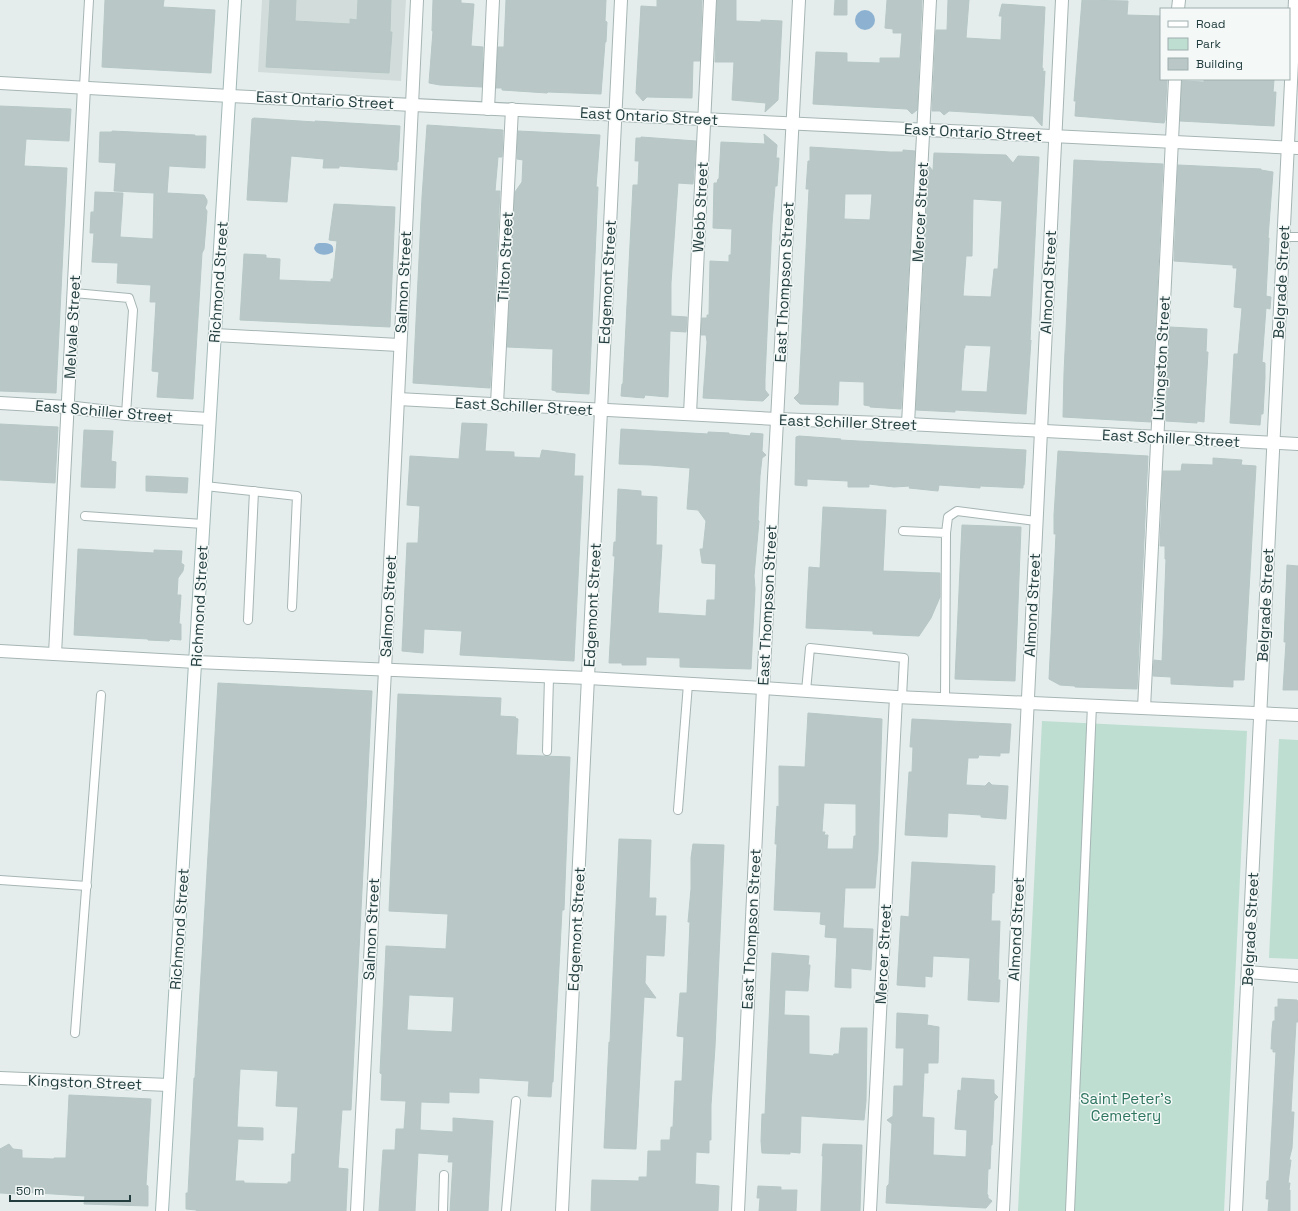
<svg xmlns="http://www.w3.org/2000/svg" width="1298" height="1211" font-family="'Space Grotesk',sans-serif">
<rect width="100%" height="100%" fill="#e4edec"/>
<!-- built -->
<polygon fill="#d2dddb" points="262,0 406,0 401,81 258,72"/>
<!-- green -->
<g fill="#bdded0">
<polygon points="1042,721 1247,731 1224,1211 1018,1211"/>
<polygon points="1279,739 1298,740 1298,959 1269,958"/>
</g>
<!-- water -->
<g fill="#8db2d1">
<circle cx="865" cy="20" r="10"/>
<path d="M319,243C326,243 335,242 333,252C327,256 316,256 314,248L316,244Z"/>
</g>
<!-- building -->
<g fill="#b9c8c6" stroke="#b6c7c5" fill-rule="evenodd">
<polygon points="105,0 164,0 163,7 215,10 211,73 102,67"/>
<polygon points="270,0 296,0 295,21 350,24 350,19 357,20 358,0 391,0 390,32 392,32 389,73 266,67"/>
<polygon points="433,0 461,0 461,3 474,4 471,46 483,47 482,87 440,85 429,83 433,31 432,31"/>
<polygon points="506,0 606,0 605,21 607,22 606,42 605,42 601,94 548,92 547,93 502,90 502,88 496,88 498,47 504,47"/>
<polygon points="657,0 702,0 700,61 693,61 692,98 647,97 643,101 636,93 641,6 657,7"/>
<polygon points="717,0 736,0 736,21 761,22 761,20 782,21 778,100 765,112 766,103 732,100 734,62 715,62"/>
<polygon points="835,0 847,0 847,15 834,15"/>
<polygon points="887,0 922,0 917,110 912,114 907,109 813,104 816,52 847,53 847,62 880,63 880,58 900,58 902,33 893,33 893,29 885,28"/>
<polygon points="948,0 969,0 966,38 1001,40 1002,16 999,16 1002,4 1045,7 1042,68 1043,68 1043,72 1045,71 1042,126 1033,116 949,111 944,115 940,111 932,111 936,30 947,30"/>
<polygon points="1082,0 1128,1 1127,15 1161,16 1161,79 1167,80 1165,120 1164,123 1075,116 1076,101 1074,101"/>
<polygon points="1204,79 1274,80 1273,92 1276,92 1274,126 1180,121 1182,81 1204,82"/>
<polygon points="0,106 71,109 69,141 26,139 24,166 67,168 56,393 0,391"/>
<polygon points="254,118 315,122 315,121 400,126 398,162 397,162 397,170 339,166 339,168 323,168 324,159 291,156 287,202 247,200 252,119"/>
<polygon points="427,125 503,130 502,157 498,157 495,191 500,191 490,388 413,383 422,197"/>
<polygon points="112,131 195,135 195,136 206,136 205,168 169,166 167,193 204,195 207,200 207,203 205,208 207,211 206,225 204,249 202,253 193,399 157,397 159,372 152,371 156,302 150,302 151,285 117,283 118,263 92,262 94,233 90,233 91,212 94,212 95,192 123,193 120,237 153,239 154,193 114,191 116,163 99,162 100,132 112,132"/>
<polygon points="518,131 600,135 596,187 598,187 589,394 556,392 556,391 552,390 553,349 507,347 515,192 522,182 523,160 517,159"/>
<polygon points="764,134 777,145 776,158 779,158 777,186 775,186 772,224 765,379 765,390 769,395 763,401 703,398 707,342 706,335 701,335 702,318 707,318 707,315 709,315 710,261 729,262 729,255 731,255 732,229 713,228 714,183 717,183 718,179 719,179 721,142 765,144"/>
<polygon points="641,137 696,141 693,184 678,183 671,283 671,316 687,317 686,332 670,331 668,397 645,395 644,398 621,396 622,384 623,384 633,185 638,185 639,161 635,161 636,138 641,138"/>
<path d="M810,147L890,152H903V150L915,151L901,409L870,407V406L864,405V382L839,381L838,405L800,404L794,398L799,393L809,189H806L808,161H810ZM845,194H872L870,220L844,219Z"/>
<path d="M934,153L1006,155L1013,163L1018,156L1039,157L1030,341L1031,340L1026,414L955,410V412L916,410L929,166L933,171ZM973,199L1002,201L998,269H994L991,297L963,296L966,256H972ZM965,345L991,346L987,392L961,391L964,348H965Z"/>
<polygon points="1074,160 1163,164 1151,422 1063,417 1064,373"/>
<polygon points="1178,165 1261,169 1261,170 1273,172 1268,238 1269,238 1266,296 1271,297 1270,309 1266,308 1262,362 1265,363 1265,378 1263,414 1261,414 1260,425 1230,423 1234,354 1238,354 1242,308 1234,307 1237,268 1233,268 1233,265 1174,261"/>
<polygon points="334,204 395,207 390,327 240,320 244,254 266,255 266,258 280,259 279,280 331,282 331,279 333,279 337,241 329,240"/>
<polygon points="1170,327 1207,329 1206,352 1208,352 1204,422 1197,421 1197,423 1166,421"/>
<polygon points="462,423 487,424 485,451 514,452 514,457 540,458 542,450 575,454 574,476 583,476 574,661 460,655 462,631 424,629 423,653 402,651 407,543 418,543 420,506 407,505 410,456 459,459"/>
<polygon points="0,424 58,427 55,483 0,480"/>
<polygon points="621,429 708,434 708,432 729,433 729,434 750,436 751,433 763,434 762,451 766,455 762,458 760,476 758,520 759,521 754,576 755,589 751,669 680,667 680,658 646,657 646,665 622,665 622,663 609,663 615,556 613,556 614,542 616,542 618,489 641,491 641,496 657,497 656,545 662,545 658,613 706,616 707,600 715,600 716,564 702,563 700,549 703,549 706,521 698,510 687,509 690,468 650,465 619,464"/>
<polygon points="84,430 113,431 111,461 116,462 115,488 81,487"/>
<polygon points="799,436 841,439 840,440 1026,450 1024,485 1023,485 1023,488 980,486 980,488 939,485 938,491 909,488 910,486 894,487 869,484 869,487 848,487 848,481 807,479 807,486 795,485 796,437"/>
<polygon points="1058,451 1148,456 1137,689 1075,687 1075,686 1060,685 1049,679 1056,534 1054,534 1054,515"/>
<polygon points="1213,458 1242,460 1241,465 1256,466 1244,680 1233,680 1233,687 1171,684 1171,677 1153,676 1154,660 1162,661 1163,639 1166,559 1165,559 1165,546 1160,546 1163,471 1181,471 1182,464 1213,465"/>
<polygon points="146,476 188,478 187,493 146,491"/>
<polygon points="823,507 886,510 883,571 940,573 940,597 931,618 919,636 873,634 873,631 806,628 809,567 820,568"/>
<polygon points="962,525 1021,527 1015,681 955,679"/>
<polygon points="78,549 154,553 154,550 182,551 181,563 184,565 183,571 178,578 177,595 181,595 179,624 181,624 181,640 170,639 169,641 148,640 148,639 74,635"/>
<polygon points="1287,565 1298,566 1298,690 1283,690 1286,642 1284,642"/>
<path d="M218,683L372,691L351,1110H342L338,1168L348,1169L346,1211H197L196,1210L186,1209V1193H188L194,1078H195ZM240,1069L278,1071L276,1106L298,1107L295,1154H292L291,1182H288V1184L244,1183V1181H235L238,1139L263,1140V1128L237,1127Z"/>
<path d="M398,694L501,698L500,716L516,717L515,718L518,719L516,755L570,757L564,910H562L553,1082H552L551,1097L528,1096L529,1081L479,1078V1093L449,1092V1103L421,1102L420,1130L453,1132V1118L493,1121L488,1211H450L453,1162H448L449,1155L418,1153L415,1211H379L383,1150H395L396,1129H404L406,1101L381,1100L382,1074L380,1073L386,946L446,949L448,914L389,911ZM409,995L454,997L452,1032L407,1030Z"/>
<path d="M808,713L882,719L878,852L875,888H845L843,928L873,929L871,970L851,968V988L835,987L837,938L825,937L826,925L820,924L821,912L774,910L777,844H775L777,806L779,807V766L805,767ZM824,803L856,804V836H854L853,849H827L828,835H824L825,832H822Z"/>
<polygon points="912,719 1011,724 1009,753 1000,753 1000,756 979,755 978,758 968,758 966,785 985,786 989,782 992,785 1008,786 1006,819 981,817 981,815 948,813 947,837 905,835 909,772 912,772 913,747 910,747"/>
<polygon points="619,839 651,840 649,898 656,898 655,916 666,916 664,956 646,955 645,983 656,998 644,997 636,1149 604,1148 609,1042 610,1042"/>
<polygon points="693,844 724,845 715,1047 711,1105 711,1140 709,1140 709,1153 696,1152 695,1184 719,1186 718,1211 591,1211 592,1180 639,1181 639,1177 647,1177 648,1151 661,1151 661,1140 670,1140 671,1127 673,1127 675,1081 682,1081 684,1037 677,1036 680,993 687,993 690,922 688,922 691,889 691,858"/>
<polygon points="912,862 995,866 994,893 992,893 991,921 1000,921 998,980 1000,980 999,1002 968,1000 970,958 933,956 932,977 925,976 925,987 897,985 901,916 909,917"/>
<polygon points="772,953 809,956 808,965 810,965 808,991 785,990 784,1015 809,1016 809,1054 833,1056 834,1054 839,1054 841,1028 867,1028 866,1101 864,1120 801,1116 800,1153 790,1152 790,1154 762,1153 761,1141 762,1114 765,1114"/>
<polygon points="1278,999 1297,1000 1298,1002 1298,1022 1296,1022 1291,1112 1294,1112 1292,1148 1289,1160 1291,1160 1288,1183 1290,1183 1289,1190 1290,1190 1290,1211 1268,1211 1269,1199 1266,1199 1267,1181 1269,1181 1276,1052 1273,1052 1273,1049 1271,1049 1272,1030 1273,1021 1275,1021 1275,1007 1278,1007"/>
<polygon points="897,1013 928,1015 927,1025 939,1027 938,1063 928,1063 928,1073 924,1073 922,1117 934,1118 933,1155 966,1157 967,1130 955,1129 958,1090 961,1091 962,1078 994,1080 994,1093 998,1097 994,1101 992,1145 991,1145 990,1169 988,1169 987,1194 988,1195 988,1198 992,1201 986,1208 886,1203 887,1186 889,1184 892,1124 887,1120 893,1116 894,1086 903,1086 904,1048 896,1048"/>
<polygon points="69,1095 151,1099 146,1185 148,1186 148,1206 84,1204 85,1196 22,1192 22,1194 0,1193 0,1149 9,1144 13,1149 22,1150 22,1158 54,1159 54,1158 66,1158"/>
<polygon points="823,1144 862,1145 860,1211 821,1211 823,1156 822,1156"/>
<polygon points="758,1186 781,1187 781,1190 797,1190 796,1211 759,1211 760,1198 757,1198"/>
</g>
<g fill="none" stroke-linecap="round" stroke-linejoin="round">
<defs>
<g id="lane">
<polyline points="84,87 89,0"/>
<polyline points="1284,237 1298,237"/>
<polyline points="74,293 129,298 133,310 126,414"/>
<polyline points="205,486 297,496 292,607"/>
<polyline points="85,516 203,524"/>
<polyline points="903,531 946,533 945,699"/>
<polyline points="946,533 948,517 957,511 1036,521"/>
<polyline points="248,620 254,491"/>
<polyline points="806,691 810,648 904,658 902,697"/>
<polyline points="547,751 549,677"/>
<polyline points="678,810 688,684"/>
<polyline points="0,880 87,886"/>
<polyline points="75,1033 101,695"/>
<polyline points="443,1211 444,1175"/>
<polyline points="506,1211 516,1101"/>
<polyline points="1070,1211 1092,705"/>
</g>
<g id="street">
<polyline points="1178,9 1179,0"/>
<polyline points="0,83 230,96 1298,148"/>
<polyline points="488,109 493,0"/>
<polyline points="215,335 399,345"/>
<polyline points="398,399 777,419 908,424 1298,444"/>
<polyline points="0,403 67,407 126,414 209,419"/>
<polyline points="497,404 512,109"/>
<polyline points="690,414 710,0"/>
<polyline points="908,424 930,0"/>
<polyline points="0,651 196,662 588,678 763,688 896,697 1298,715"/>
<polyline points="55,654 84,87"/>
<polyline points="1144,708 1175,79"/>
<polyline points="1248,972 1298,976"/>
<polyline points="0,1078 169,1085"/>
<polyline points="357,1211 385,670 417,0"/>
<polyline points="562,1211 621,0"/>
<polyline points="738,1211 763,688 799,0"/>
<polyline points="870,1211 896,697"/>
<polyline points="1003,1211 1062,0"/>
<polyline points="1236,1211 1295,0"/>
</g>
<polyline id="secondary" points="162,1211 235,0"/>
</defs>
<!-- lane casing -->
<use href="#lane" stroke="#a6b5b4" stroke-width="10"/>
<!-- street casing -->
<use href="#street" stroke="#a6b5b4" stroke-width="14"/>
<!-- secondary casing -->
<use href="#secondary" stroke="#a2b9b7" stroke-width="14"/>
<!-- lane -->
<use href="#lane" stroke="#fff" stroke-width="8"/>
<!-- street -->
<use href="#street" stroke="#fff" stroke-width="12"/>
<!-- secondary -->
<use href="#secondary" stroke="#fff" stroke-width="12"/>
</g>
<g text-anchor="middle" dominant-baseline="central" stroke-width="3" stroke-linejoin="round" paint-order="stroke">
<!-- street labels -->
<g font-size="15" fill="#233d3e" stroke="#f4f9f8">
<text transform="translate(325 100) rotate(3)">East Ontario Street</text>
<text transform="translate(649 116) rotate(3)">East Ontario Street</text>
<text transform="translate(973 132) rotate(3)">East Ontario Street</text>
<text transform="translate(700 207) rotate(-87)">Webb Street</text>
<text transform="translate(920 212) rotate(-87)">Mercer Street</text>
<text transform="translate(505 257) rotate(-87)">Tilton Street</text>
<text transform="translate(218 282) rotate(-86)">Richmond Street</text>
<text transform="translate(403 282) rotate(-87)">Salmon Street</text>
<text transform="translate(607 282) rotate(-87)">Edgemont Street</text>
<text transform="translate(784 282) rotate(-87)">East Thompson Street</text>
<text transform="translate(1048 282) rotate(-87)">Almond Street</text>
<text transform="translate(1281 282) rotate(-87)">Belgrade Street</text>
<text transform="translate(72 327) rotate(-87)">Melvale Street</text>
<text transform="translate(1161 358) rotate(-87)">Livingston Street</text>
<text transform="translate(524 406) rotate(3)">East Schiller Street</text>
<text transform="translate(104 411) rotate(5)">East Schiller Street</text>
<text transform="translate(848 422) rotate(2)">East Schiller Street</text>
<text transform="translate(1171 438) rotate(3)">East Schiller Street</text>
<text transform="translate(592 605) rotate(-87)">Edgemont Street</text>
<text transform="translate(767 605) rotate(-87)">East Thompson Street</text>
<text transform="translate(1032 605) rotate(-87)">Almond Street</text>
<text transform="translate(1265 605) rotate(-87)">Belgrade Street</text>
<text transform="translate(199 606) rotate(-87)">Richmond Street</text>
<text transform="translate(388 606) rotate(-87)">Salmon Street</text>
<text transform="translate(179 929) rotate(-86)">Richmond Street</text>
<text transform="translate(371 929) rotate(-87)">Salmon Street</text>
<text transform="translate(576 929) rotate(-87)">Edgemont Street</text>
<text transform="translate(751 929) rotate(-87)">East Thompson Street</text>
<text transform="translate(1016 929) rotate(-87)">Almond Street</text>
<text transform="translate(1250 929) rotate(-87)">Belgrade Street</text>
<text transform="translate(883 954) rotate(-87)">Mercer Street</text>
<text transform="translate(85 1082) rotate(2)">Kingston Street</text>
</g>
<!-- park labels -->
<g font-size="15" fill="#2e755f" stroke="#f4f9f8">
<text x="1126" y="1098">Saint Peter's<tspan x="1126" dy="17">Cemetery</tspan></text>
</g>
</g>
<!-- legend -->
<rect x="1160" y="8" width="130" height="72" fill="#f4f9f8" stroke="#a0aeae"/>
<rect x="1168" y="21" width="20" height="6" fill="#ffffff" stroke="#a0aeae"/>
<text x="1196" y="28" font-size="12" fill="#233d3e">Road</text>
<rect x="1168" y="38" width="20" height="12" fill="#bdded0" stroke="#a0aeae"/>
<text x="1196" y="48" font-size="12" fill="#233d3e">Park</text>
<rect x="1168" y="58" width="20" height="12" fill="#b9c8c6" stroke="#a0aeae"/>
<text x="1196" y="68" font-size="12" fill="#233d3e">Building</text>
<!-- scale -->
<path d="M10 1195v6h120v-6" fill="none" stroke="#233d3e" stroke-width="2"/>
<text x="16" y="1195" font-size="12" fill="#233d3e" stroke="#f4f9f8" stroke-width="3" paint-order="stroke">50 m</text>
</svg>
